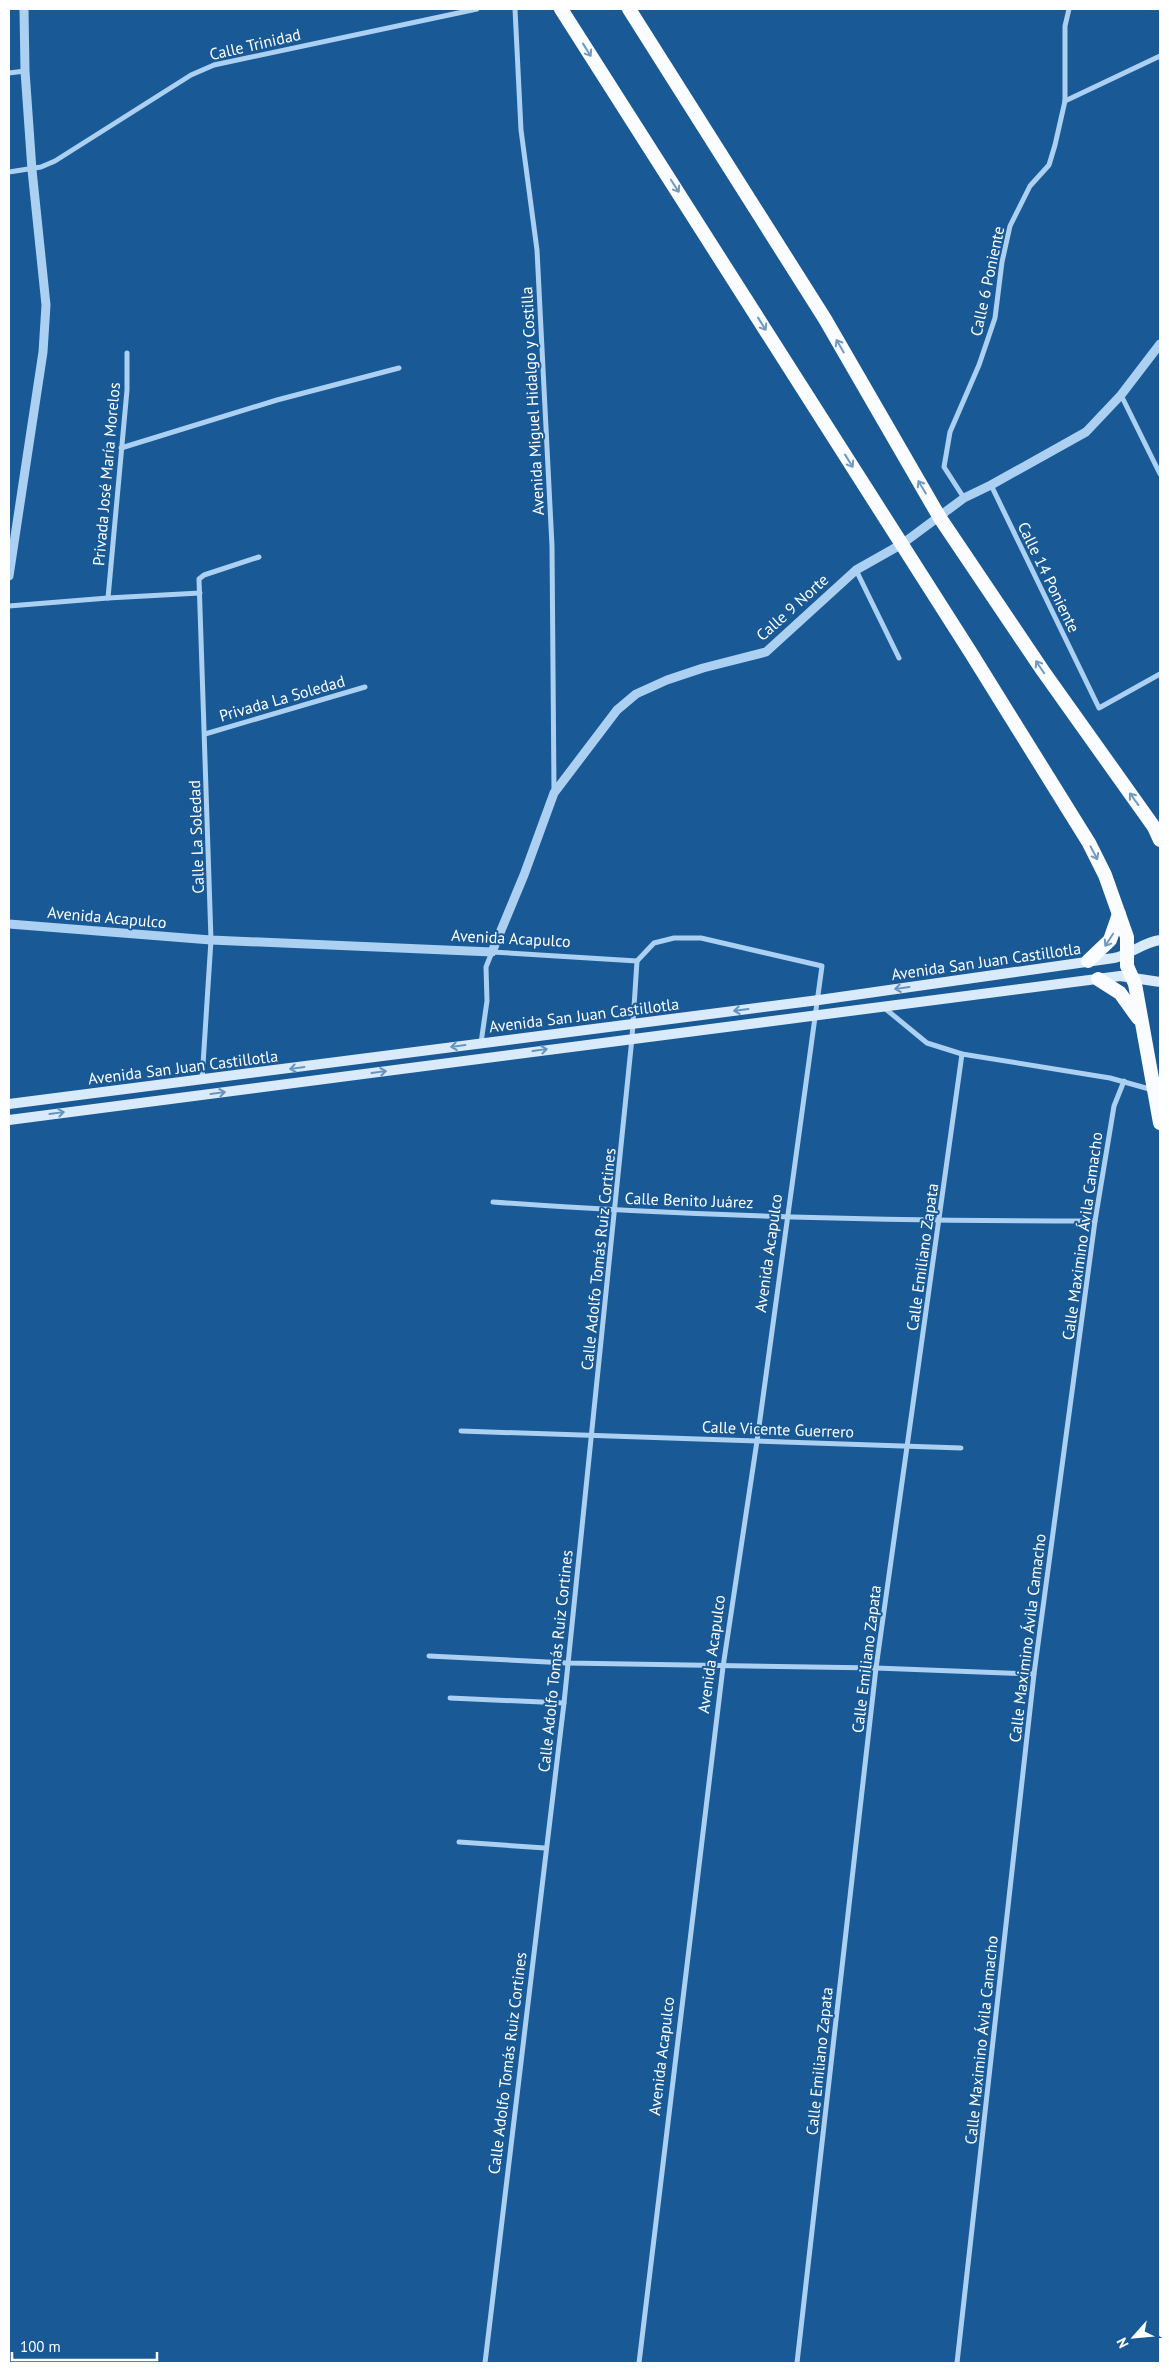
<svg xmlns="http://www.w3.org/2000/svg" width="1169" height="2372" font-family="'PT Sans',sans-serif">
<rect width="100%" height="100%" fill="#185996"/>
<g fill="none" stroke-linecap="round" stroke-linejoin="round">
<!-- minor -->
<g stroke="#abd0f1" stroke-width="5">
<polyline points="515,9 521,130 537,250 552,546 554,790"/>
<polyline points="9,73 25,71"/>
<polyline points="1065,101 1160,56"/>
<polyline points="9,172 41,167 55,161 191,75 214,65 477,9"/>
<polyline points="1121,395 1160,474"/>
<polyline points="121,448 277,400 399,368"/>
<polyline points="991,485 1099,708 1160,674"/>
<polyline points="964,498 944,467 950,432 979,365 995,318 1002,262 1010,226 1030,186 1049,165 1055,145 1065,101 1065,26 1069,9"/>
<polyline points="856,570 899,658"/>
<polyline points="108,598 127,390 127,353"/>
<polyline points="9,606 108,598 200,593"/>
<polyline points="205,734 365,687"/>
<polyline points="637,961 654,943 674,938 701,938 822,966 757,1441 723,1667 639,2363"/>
<polyline points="882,1006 927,1043 962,1054 1110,1078 1153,1090"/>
<polyline points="481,1043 487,1001 486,967 492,952 637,961"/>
<polyline points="202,1080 211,940 199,579 204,575 259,557"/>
<path d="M493,1202C693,1217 894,1221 1095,1221"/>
<polyline points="461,1431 961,1448"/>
<polyline points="429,1656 567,1663 876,1668 1034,1674"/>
<polyline points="450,1698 564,1703"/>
<polyline points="459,1842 545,1848"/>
<polyline points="485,2363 564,1703 632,1038 637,961"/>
<polyline points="797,2363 876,1668 962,1054"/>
<polyline points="957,2363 1034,1674 1095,1221 1114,1106 1124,1081"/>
</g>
<!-- tertiary -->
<g stroke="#abd0f1" stroke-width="9">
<polyline points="9,576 43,352 46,305 32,170 25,71 24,9"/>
<polyline points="9,924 211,940 492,952 524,875 554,793 617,710 636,694 667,680 703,668 766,652 856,570 902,544 964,498 991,485 1086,432 1121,395 1160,344"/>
</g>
<!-- secondary -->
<g stroke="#d9eafb" stroke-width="10">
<path d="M9,1104L819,1000L1114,958C1130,955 1143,942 1160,940"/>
<polyline points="9,1120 1120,976 1160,982"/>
</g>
<!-- trunk -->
<g stroke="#fafcff" stroke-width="14">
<polyline points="561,9 971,653 1089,843 1105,875 1127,937 1127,966 1135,984 1160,1123"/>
<polyline points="629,9 825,319 940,518 1043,671 1154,827 1160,840"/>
<polyline points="1088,961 1110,940 1119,914"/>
<polyline points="1098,979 1120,993 1138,1018"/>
</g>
</g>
<!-- one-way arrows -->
<defs><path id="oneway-shaft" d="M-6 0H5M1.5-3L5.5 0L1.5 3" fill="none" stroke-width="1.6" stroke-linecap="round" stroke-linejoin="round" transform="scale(1.25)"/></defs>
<g stroke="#729ac0">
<use href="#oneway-shaft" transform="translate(587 50) rotate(58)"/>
<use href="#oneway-shaft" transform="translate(675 186) rotate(57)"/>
<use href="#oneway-shaft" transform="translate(762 324) rotate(58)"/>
<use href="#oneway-shaft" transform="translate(840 346) rotate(-120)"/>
<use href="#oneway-shaft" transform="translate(849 461) rotate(58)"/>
<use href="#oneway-shaft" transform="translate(922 487) rotate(-121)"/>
<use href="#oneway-shaft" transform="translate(1040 667) rotate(-124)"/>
<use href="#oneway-shaft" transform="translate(1134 799) rotate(-126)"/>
<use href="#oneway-shaft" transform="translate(1094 853) rotate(62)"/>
<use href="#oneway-shaft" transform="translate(1109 940) rotate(123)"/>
</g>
<g stroke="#6593be">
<use href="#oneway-shaft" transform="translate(902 988) rotate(172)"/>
<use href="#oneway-shaft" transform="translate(741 1010) rotate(173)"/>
<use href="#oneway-shaft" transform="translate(458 1046) rotate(172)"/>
<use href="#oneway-shaft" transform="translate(540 1050) rotate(-8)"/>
<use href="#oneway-shaft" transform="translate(297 1068) rotate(172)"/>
<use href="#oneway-shaft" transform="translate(379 1072) rotate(-8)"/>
<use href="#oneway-shaft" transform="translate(218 1093) rotate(-8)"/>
<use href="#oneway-shaft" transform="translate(57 1113) rotate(-8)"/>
</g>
<g text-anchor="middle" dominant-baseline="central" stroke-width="4" stroke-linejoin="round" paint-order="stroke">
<!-- street labels -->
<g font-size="16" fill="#fff" stroke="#185996">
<text transform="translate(255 44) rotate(-13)">Calle Trinidad</text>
<text transform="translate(987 281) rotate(-78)">Calle 6 Poniente</text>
<text transform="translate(532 401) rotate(-93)">Avenida Miguel Hidalgo y Costilla</text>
<text transform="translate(106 474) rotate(-85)">Privada José María Morelos</text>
<text transform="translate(1049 577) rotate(64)">Calle 14 Poniente</text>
<text transform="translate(792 607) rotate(-42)">Calle 9 Norte</text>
<text transform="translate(282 698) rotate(-16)">Privada La Soledad</text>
<text transform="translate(196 837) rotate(-92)">Calle La Soledad</text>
<text transform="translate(107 917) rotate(5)">Avenida Acapulco</text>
<text transform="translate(511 938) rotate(3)">Avenida Acapulco</text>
<text transform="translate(986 961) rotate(-8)">Avenida San Juan Castillotla</text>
<text transform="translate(584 1015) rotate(-7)">Avenida San Juan Castillotla</text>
<text transform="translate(183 1067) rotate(-7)">Avenida San Juan Castillotla</text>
<text transform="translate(689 1200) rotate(2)">Calle Benito Juárez</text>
<text transform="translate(1082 1236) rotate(-82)">Calle Maximino Ávila Camacho</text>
<text transform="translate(768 1253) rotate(-82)">Avenida Acapulco</text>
<text transform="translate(922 1257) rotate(-82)">Calle Emiliano Zapata</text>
<text transform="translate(598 1259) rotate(-84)">Calle Adolfo Tomás Ruiz Cortines</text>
<text transform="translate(778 1429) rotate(2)">Calle Vicente Guerrero</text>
<text transform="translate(1027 1638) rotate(-83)">Calle Maximino Ávila Camacho</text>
<text transform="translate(711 1654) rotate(-82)">Avenida Acapulco</text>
<text transform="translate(866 1659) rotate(-83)">Calle Emiliano Zapata</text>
<text transform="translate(555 1661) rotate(-84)">Calle Adolfo Tomás Ruiz Cortines</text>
<text transform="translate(981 2040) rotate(-84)">Calle Maximino Ávila Camacho</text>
<text transform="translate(661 2056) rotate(-83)">Avenida Acapulco</text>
<text transform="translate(819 2061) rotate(-84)">Calle Emiliano Zapata</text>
<text transform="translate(507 2063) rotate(-83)">Calle Adolfo Tomás Ruiz Cortines</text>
</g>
</g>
<!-- border -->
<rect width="1169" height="2372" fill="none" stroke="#ffffff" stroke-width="20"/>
<!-- north arrow -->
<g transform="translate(1134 2337) rotate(243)" stroke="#185996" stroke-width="4" paint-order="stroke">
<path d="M0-4L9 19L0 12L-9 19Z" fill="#ffffff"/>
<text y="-8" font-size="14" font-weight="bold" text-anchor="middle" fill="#ffffff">N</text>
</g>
<!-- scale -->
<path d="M12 2352v8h145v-8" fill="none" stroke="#ffffff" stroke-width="2.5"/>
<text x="20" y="2352" font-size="15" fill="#ffffff" stroke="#185996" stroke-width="4" paint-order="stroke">100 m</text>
</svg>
